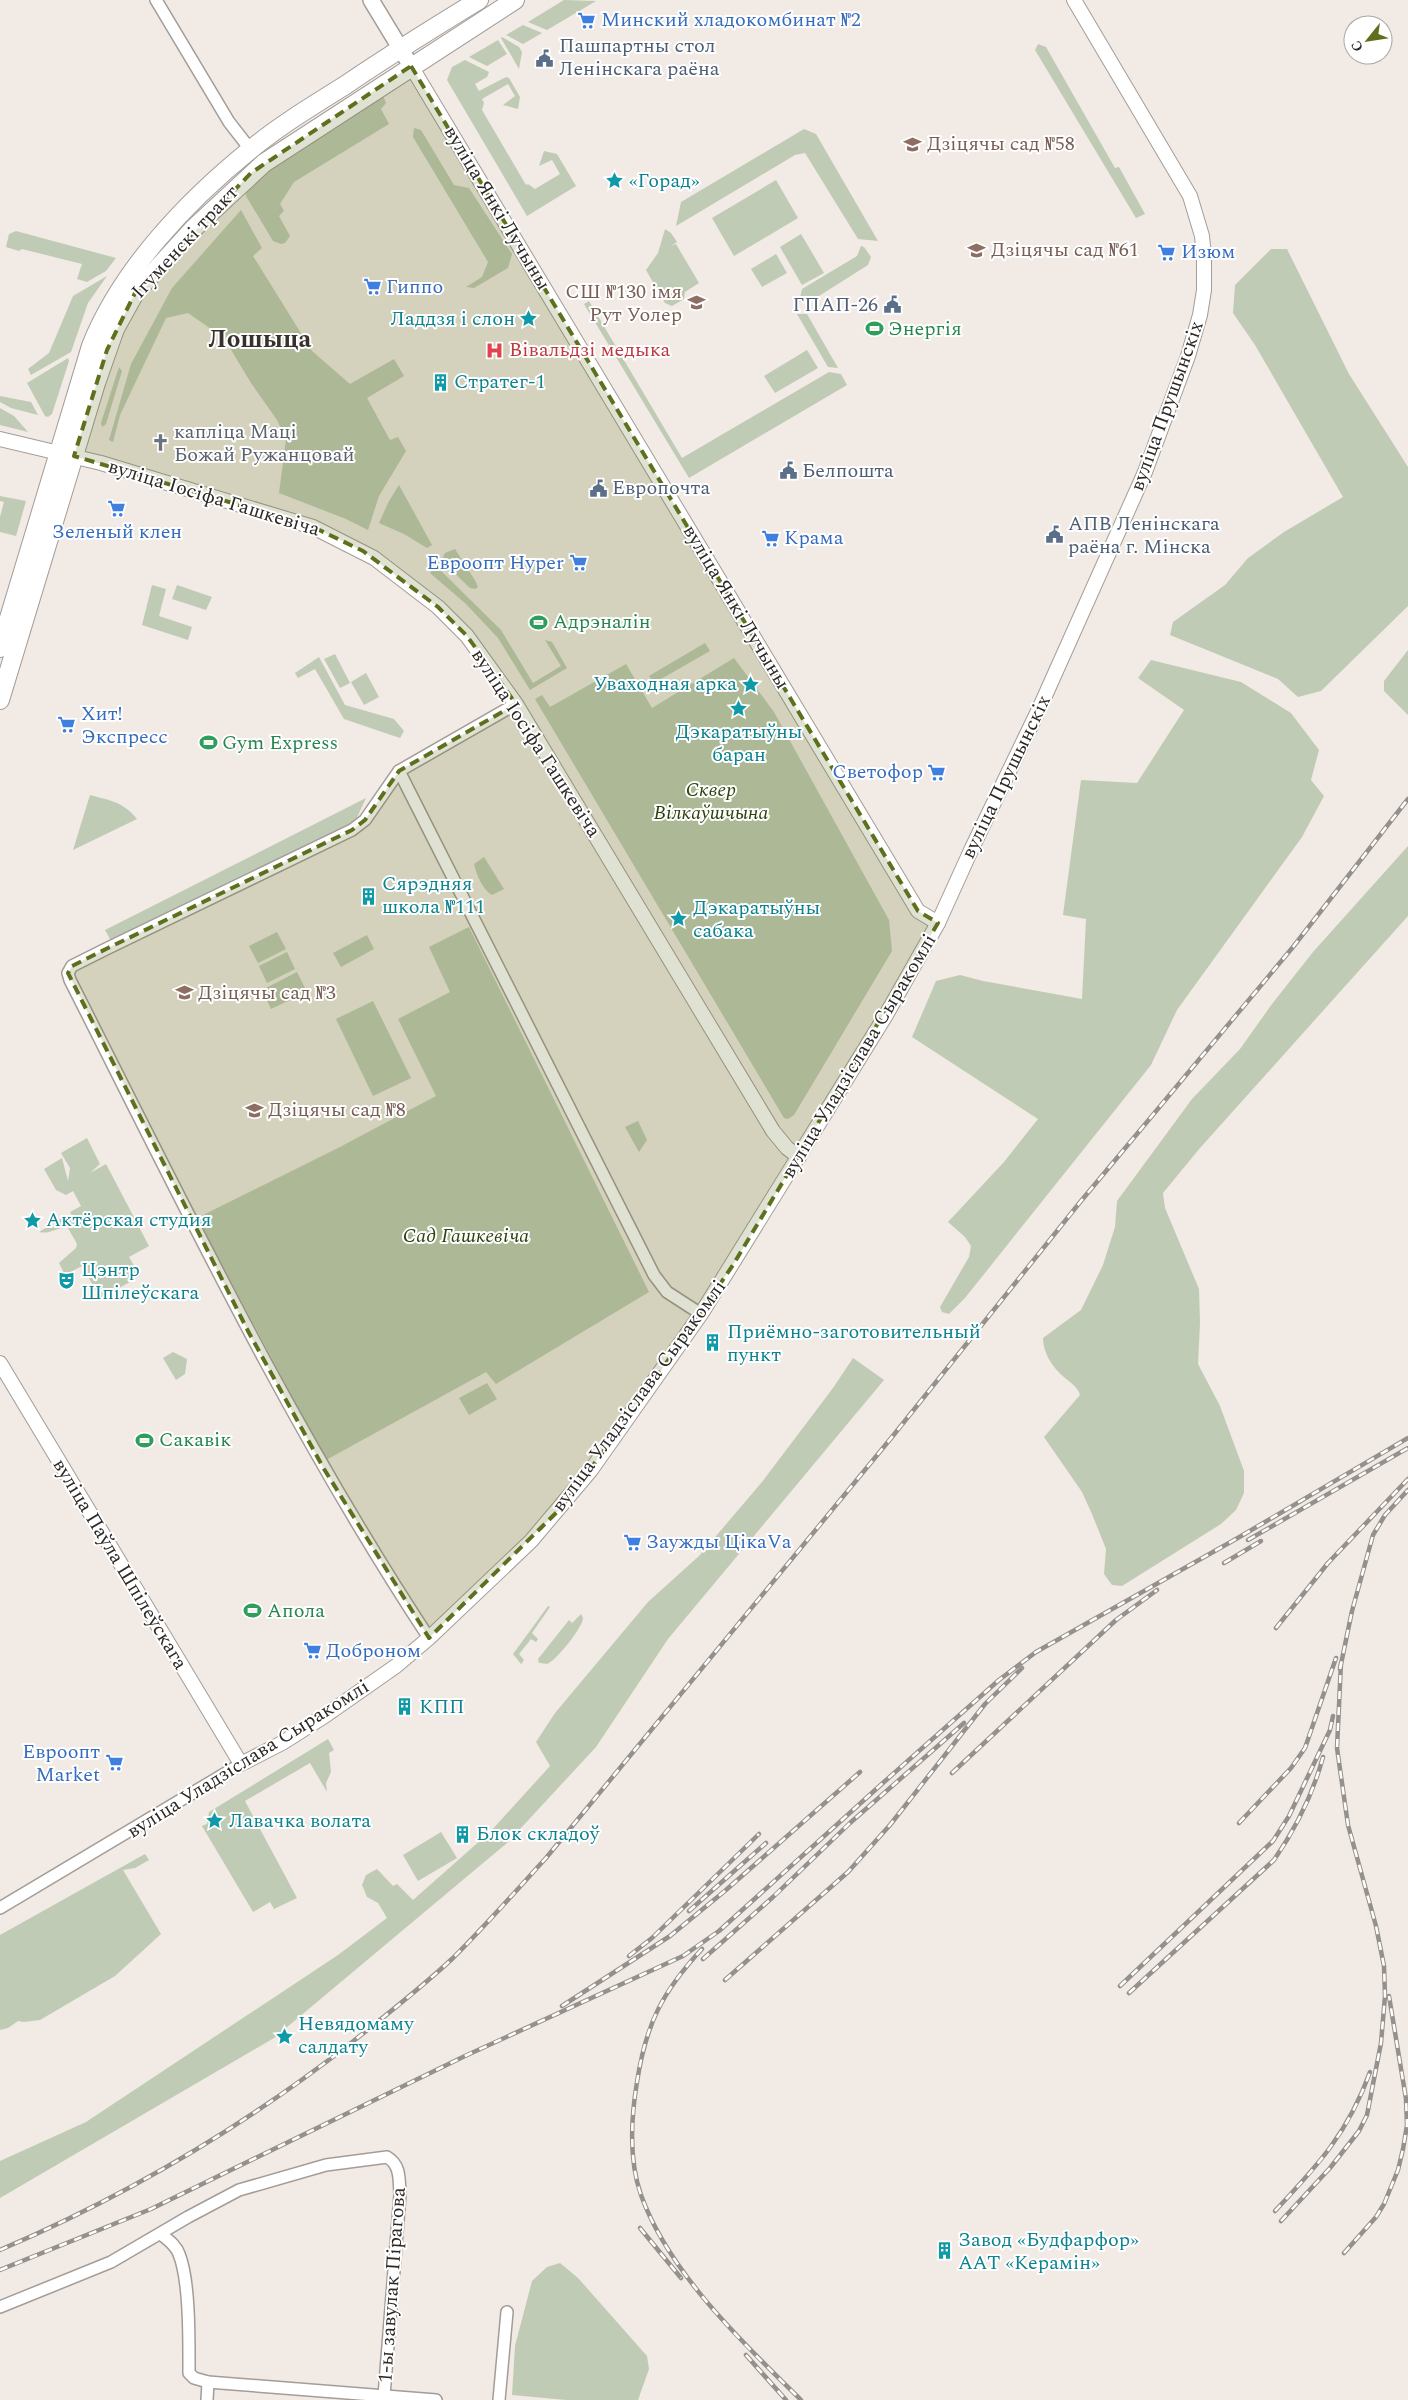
<svg xmlns="http://www.w3.org/2000/svg" width="1408" height="2400" font-family="Spectral,serif">
<rect width="100%" height="100%" fill="#f2eae4"/>
<!-- green -->
<g fill="#c0cbb5">
<polygon points="564,0 596,1 547,30 528,22"/>
<polygon points="523,25 542,33 523,44 506,35"/>
<polygon points="502,37 519,47 522,52 519,69 501,38"/>
<polygon points="498,40 507,54 487,66 469,57"/>
<polygon points="1038,44 1046,47 1115,168 1119,167 1145,214 1136,218 1035,50"/>
<polygon points="465,60 489,72 487,77 475,84 479,91 506,77 509,78 520,97 518,109 503,105 515,96 508,84 482,99 484,103 482,110 526,185 528,184 535,189 560,174 552,160 539,166 544,151 557,154 576,186 527,216 447,80 452,67"/>
<polygon points="383,96 386,103 381,109 389,124 294,182 280,204 284,211 279,216 290,236 285,243 281,244 273,241 246,196 246,191 253,179"/>
<polygon points="414,128 421,130 454,185 469,188 512,254 508,268 474,288 466,287 482,277 488,262 413,137"/>
<polygon points="804,129 816,134 878,241 858,239 805,153 795,155 676,226 681,202"/>
<polygon points="776,180 798,218 734,256 712,218"/>
<polygon points="241,210 262,248 253,256 312,351 350,384 394,359 404,376 367,398 390,440 398,437 406,451 379,496 368,530 346,519 279,493 286,439 277,420 251,383 224,338 188,313 166,318 120,415 113,442 109,440 131,364 172,288"/>
<polygon points="665,229 671,233 677,242 671,246 676,244 699,283 685,292 684,299 672,306 665,303 646,270 658,253"/>
<polygon points="16,231 116,258 106,271 87,282 77,279 82,264 22,249 19,251 6,247 9,234"/>
<polygon points="801,234 824,273 802,285 780,247"/>
<polygon points="861,246 864,247 871,257 868,265 811,301 799,302 802,289 857,256"/>
<polygon points="1271,249 1287,249 1349,374 1408,467 1408,606 1321,691 1298,697 1278,679 1170,635 1173,622 1225,585 1248,558 1284,532 1343,497 1255,345 1233,313 1235,285"/>
<polygon points="776,254 787,273 762,287 751,269"/>
<polygon points="107,276 88,303 71,352 31,375 28,369 49,353 73,296"/>
<polygon points="589,301 682,458 829,372 841,374 847,385 689,478 584,304"/>
<polygon points="797,314 807,314 838,368 828,367"/>
<polygon points="807,350 818,368 775,393 764,376"/>
<polygon points="68,358 69,361 52,414 48,417 45,416 27,383"/>
<polygon points="119,367 122,371 106,424 102,427 101,423"/>
<polygon points="0,396 31,402 38,415 11,408 0,402"/>
<polygon points="0,408 14,416 28,432 0,425"/>
<polygon points="399,485 432,545 427,548 404,534 379,523 389,501"/>
<polygon points="0,496 26,501 16,536 0,532 0,517 4,502 0,501"/>
<polygon points="455,549 476,582 478,587 475,589 470,588 444,563 443,557 445,553"/>
<polygon points="436,566 501,630 533,683 561,666 545,640 552,642 567,668 530,690 498,638 466,604 430,573"/>
<polygon points="152,585 166,589 159,616 192,627 188,640 142,625"/>
<polygon points="177,585 212,597 206,610 172,599"/>
<polygon points="705,643 710,651 654,683 649,676"/>
<polygon points="1408,650 1408,715 1384,691 1384,681"/>
<polygon points="335,654 350,683 340,688 324,659"/>
<polygon points="319,657 345,705 394,719 404,731 400,738 344,719 315,669 298,678 295,673"/>
<polygon points="734,658 774,712 889,920 892,951 794,1115 788,1119 784,1118 535,699 542,695 550,707 626,664 652,708"/>
<polygon points="1151,660 1241,682 1291,713 1319,750 1311,780 1324,796 1302,837 1177,1010 1151,1065 965,1298 949,1314 942,1312 940,1307 969,1257 971,1246 965,1237 948,1222 1004,1162 1038,1119 912,1037 936,981 960,975 983,981 1082,999 1086,919 1063,915 1081,780 1137,783 1184,710 1138,678"/>
<polygon points="366,673 379,697 364,705 351,682"/>
<path d="M90,795C111,801 122,801 137,819L73,850Z"/>
<polygon points="366,798 354,824 111,941 105,930"/>
<path d="M1408,846V916L1200,1148L1163,1193L1165,1208L1199,1289L1200,1323L1198,1364L1220,1406L1244,1471V1493L1236,1510L1221,1524L1122,1586L1112,1585L1104,1574L1106,1549L1092,1514L1082,1492L1044,1437L1080,1395C1078,1387 1071,1383 1065,1378C1052,1367 1043,1353 1043,1338L1081,1310L1103,1265L1115,1227L1117,1201L1192,1099L1240,1049L1272,1004L1313,952Z"/>
<path d="M484,857L504,889L492,895C483,890 476,874 474,864Z"/>
<polygon points="469,927 649,1292 496,1384 486,1372 326,1460 197,1218 338,1148 436,1096 398,1019 450,992 429,947"/>
<polygon points="277,932 286,949 258,963 249,946"/>
<polygon points="367,935 374,949 341,967 333,953"/>
<polygon points="287,952 295,969 267,983 259,966"/>
<polygon points="297,972 307,992 271,1009 262,990"/>
<polygon points="373,1001 411,1078 373,1096 336,1019"/>
<polygon points="638,1121 647,1140 639,1152 625,1127"/>
<path d="M87,1138L100,1164L90,1173L106,1164L149,1246L129,1257L140,1276L109,1294L111,1287L106,1299L102,1301L82,1266L65,1275L59,1263L76,1248L77,1244L68,1228C59,1226 49,1235 39,1232L64,1217L73,1218L70,1212L81,1206L73,1191L66,1195L56,1190L44,1169L62,1158L68,1181L70,1168L61,1153Z"/>
<polygon points="173,1352 187,1359 185,1374 176,1380 163,1358"/>
<polygon points="853,1358 884,1380 668,1639 596,1747 507,1843 274,2038 0,2198 0,2161 86,2122 338,1955 387,1918 378,1903 367,1897 362,1885 366,1875 377,1869 393,1886 397,1884 413,1900 491,1831 550,1766 536,1742 555,1713 648,1602 699,1556 762,1482 833,1388"/>
<polygon points="487,1383 497,1399 469,1415 459,1398"/>
<polygon points="548,1606 550,1607 532,1633 538,1639 536,1642 531,1639 519,1654 524,1660 521,1664 513,1654"/>
<path d="M581,1614L583,1618C583,1627 556,1661 547,1664C546,1664 541,1663 539,1663L538,1659L569,1620L572,1623Z"/>
<polygon points="328,1739 334,1750 329,1753 331,1772 326,1783 327,1792 310,1763 245,1801 297,1898 274,1909 270,1902 253,1912 202,1826 207,1824 209,1812"/>
<polygon points="441,1832 457,1858 418,1881 403,1855"/>
<polygon points="145,1854 149,1860 135,1868 123,1870 161,1934 115,1976 40,2020 24,2022 18,2021 8,2028 0,2030 0,1935"/>
<polygon points="560,2263 578,2278 647,2356 649,2369 638,2400 566,2400 512,2395 515,2346 532,2281 547,2267"/>
</g>
<g fill="none" stroke-linecap="round" stroke-linejoin="round">
<defs>
<g id="minor">
<polyline points="156,0 229,122 250,149"/>
<polyline points="399,771 654,1275 667,1292 701,1314"/>
<path d="M429,1638C291,1429 183,1203 70,980L68,973L72,966L108,948L352,830L365,820L399,771L516,704"/>
<polyline points="0,1908 241,1764"/>
<path d="M161,2234C168,2240 176,2245 179,2254C190,2281 189,2342 189,2373L194,2378L208,2382L436,2400"/>
<path d="M0,2307L111,2262L188,2217L239,2190L326,2165L387,2157C401,2165 399,2180 400,2195L384,2396"/>
<polyline points="207,2400 208,2382"/>
<polyline points="499,2400 507,2312"/>
</g>
<g id="tertiary">
<polyline points="411,66 918,911 938,923"/>
<polyline points="0,439 101,463 313,527 374,558 438,607 467,636 516,704 773,1131 787,1148 799,1157"/>
<polyline points="0,1363 241,1764 282,1743 326,1715 396,1666 429,1638 531,1541 591,1470 701,1314 886,1015 938,923 972,848 1040,707 1145,472 1188,356 1200,315 1204,290 1204,256 1202,236 1190,196 1074,0"/>
</g>
<polyline id="secondary" points="371,0 411,66"/>
<g id="primary">
<path d="M0,648L91,346C121,270 187,201 250,150C279,126 312,106 344,86C388,56 433,28 479,0"/>
<polyline points="0,700 96,383 115,329 135,293 194,228 264,163 515,0"/>
</g>
</defs>
<!-- minor casing -->
<use href="#minor" stroke="#a49c97" stroke-width="14"/>
<!-- tertiary casing -->
<use href="#tertiary" stroke="#a49c97" stroke-width="16"/>
<!-- secondary casing -->
<use href="#secondary" stroke="#a49c97" stroke-width="18"/>
<!-- primary casing -->
<use href="#primary" stroke="#a49c97" stroke-width="20"/>
<!-- minor -->
<use href="#minor" stroke="#fff" stroke-width="11"/>
<!-- tertiary -->
<use href="#tertiary" stroke="#fff" stroke-width="14"/>
<!-- secondary -->
<use href="#secondary" stroke="#fff" stroke-width="15"/>
<!-- primary -->
<use href="#primary" stroke="#fff" stroke-width="18"/>
<defs>
<g id="rail">
<polyline points="1248,1540 1408,1448"/>
<polyline points="1224,1563 1261,1541"/>
<polyline points="1276,1628 1328,1563 1408,1479"/>
<polyline points="1340,1669 1352,1611 1373,1535 1385,1515 1408,1490"/>
<polyline points="952,1773 1116,1620 1157,1590"/>
<polyline points="1239,1823 1291,1768 1305,1748 1336,1658"/>
<polyline points="689,1911 766,1843"/>
<path d="M702,1949C662,1992 646,2024 637,2082C631,2118 629,2161 641,2195C669,2273 743,2343 801,2400"/>
<polyline points="629,1956 652,1938 759,1834"/>
<polyline points="703,1959 773,1897 850,1823 964,1723"/>
<polyline points="725,1980 848,1872 890,1825 985,1704 1022,1668"/>
<polyline points="1120,1986 1273,1841 1289,1816 1330,1730 1333,1716"/>
<path d="M1129,1993L1274,1860C1296,1828 1313,1794 1323,1757"/>
<polyline points="562,2006 670,1936 726,1890 860,1772"/>
<path d="M1275,2211C1318,2165 1348,2133 1370,2072"/>
<polyline points="1281,2221 1330,2168 1359,2131 1367,2115 1381,2043 1385,1996 1384,1966 1376,1926 1348,1825 1337,1748 1341,1663"/>
<polyline points="640,2228 681,2278"/>
<path d="M0,2250C126,2196 243,2127 351,2043C385,2016 421,1988 453,1958C485,1926 515,1892 546,1858L892,1437L1081,1201L1293,947L1408,799"/>
<polyline points="1344,2253 1376,2217 1384,2204 1398,2170 1403,2149 1407,2125 1406,2099 1389,1996"/>
<polyline points="0,2270 151,2209 465,2056 683,1956 719,1931 884,1782 999,1680 1036,1652 1236,1539 1408,1438"/>
<polyline points="746,2355 786,2400"/>
</g>
</defs>
<!-- rail casing -->
<use href="#rail" stroke="#95908b" stroke-width="4.5"/>
<!-- rail -->
<use href="#rail" stroke="#fff" stroke-width="2.5" stroke-dasharray="8" stroke-linecap="butt"/>
</g>
<!-- marked area -->
<path fill="#5e701e" fill-opacity="0.2" stroke="#5e701e" stroke-width="4" stroke-dasharray="10 6" stroke-linejoin="round" d="M411,66L918,911L938,923L733,1265L632,1413L561,1508L429,1638L324,1469L248,1331L68,973L72,966L108,948L352,830L365,820L399,771L516,704L467,636L438,607L363,551L313,527L74,456L107,350L135,293L251,173Z"/>
<!-- icons -->
<defs>
<symbol id="supermarket-bare" viewBox="-9 -9 18 18"><path d="M-6-5.5h2.5l.6 2H6L4.5 2H-2.5L-4.4-4H-6ZM-1.5 3.2a1.3 1.3 0 1 0 .1 0ZM3 3.2a1.3 1.3 0 1 0 .1 0Z" fill="#3f7fe0" stroke="#fff" stroke-width="2.5" paint-order="stroke"/></symbol>
<symbol id="civic-bare" viewBox="-9 -9 18 18"><path d="M-.6-6.5H3V-4.5H.6V-3L4-1V1h2V6H-6V1h2V-1L-.6-3ZM-1.2 2.5V6h2.4V2.5Z" fill="#5c6f8a" stroke="#fff" stroke-width="2.5" paint-order="stroke"/></symbol>
<symbol id="school-bare" viewBox="-9 -9 18 18"><path d="M0-5L7-2L0 1L-7-2ZM-4 1L0 2.5L4 1V4Q0 6-4 4Z" fill="#8d6e63" stroke="#fff" stroke-width="2.5" paint-order="stroke"/></symbol>
<symbol id="sight-bare" viewBox="-9 -9 18 18"><path d="M0-6L1.8-2.2L6-1.7L2.9 1.2L3.7 5.4L0 3.3L-3.7 5.4L-2.9 1.2L-6-1.7L-1.8-2.2Z" fill="#0f9aa8" stroke="#fff" stroke-width="2.5" paint-order="stroke"/></symbol>
<symbol id="stadium-bare" viewBox="-9 -9 18 18"><path d="M0-5a6.5 5 0 1 0 0 10a6.5 5 0 1 0 0-10ZM-3.5-1.8h7v3.6h-7Z" fill="#2e9e5b" stroke="#fff" stroke-width="2.5" paint-order="stroke"/></symbol>
<symbol id="hospital-bare" viewBox="-9 -9 18 18"><path d="M-5-5h3v3.5h4V-5h3V5h-3V1.5h-4V5h-3Z" fill="#e0444e" stroke="#fff" stroke-width="2.5" paint-order="stroke"/></symbol>
<symbol id="building-bare" viewBox="-9 -9 18 18"><path d="M-4-6H4V6H1V3H-1V6H-4ZM-2.5-4.3h1.7v1.8h-1.7ZM.8-4.3h1.7v1.8H.8ZM-2.5-1h1.7V.8h-1.7ZM.8-1h1.7V.8H.8Z" fill="#0f9aa8" stroke="#fff" stroke-width="2.5" paint-order="stroke"/></symbol>
<symbol id="church-bare" viewBox="-9 -9 18 18"><path d="M-1.2-6h2.4v3.5h3.3v2.4h-3.3V6h-2.4V-.1h-3.3v-2.4h3.3Z" fill="#6b7280" stroke="#fff" stroke-width="2.5" paint-order="stroke"/></symbol>
<symbol id="theatre-bare" viewBox="-9 -9 18 18"><path d="M-5-5.5Q0-4 5-5.5V0Q5 5 0 6Q-5 5-5 0ZM-3.3-2.5H-1v1.5H-3.3ZM1-2.5H3.3v1.5H1ZM-2.8 1Q0 5.5 2.8 1Z" fill="#0f9aa8" stroke="#fff" stroke-width="2.5" paint-order="stroke"/></symbol>
</defs>
<g fill-rule="evenodd">
<use href="#supermarket-bare" x="574" y="8" width="25" height="25"/>
<use href="#civic-bare" x="532" y="46" width="25" height="25"/>
<use href="#school-bare" x="900" y="132" width="25" height="25"/>
<use href="#sight-bare" x="602" y="168" width="25" height="25"/>
<use href="#school-bare" x="964" y="238" width="25" height="25"/>
<use href="#supermarket-bare" x="1154" y="240" width="25" height="25"/>
<use href="#supermarket-bare" x="360" y="274" width="25" height="25"/>
<use href="#school-bare" x="684" y="290" width="25" height="25"/>
<use href="#civic-bare" x="880" y="292" width="25" height="25"/>
<use href="#sight-bare" x="516" y="306" width="25" height="25"/>
<use href="#stadium-bare" x="862" y="316" width="25" height="25"/>
<use href="#hospital-bare" x="482" y="338" width="25" height="25"/>
<use href="#building-bare" x="428" y="370" width="25" height="25"/>
<use href="#church-bare" x="148" y="430" width="25" height="25"/>
<use href="#civic-bare" x="776" y="458" width="25" height="25"/>
<use href="#civic-bare" x="586" y="476" width="25" height="25"/>
<use href="#supermarket-bare" x="104" y="496" width="25" height="25"/>
<use href="#civic-bare" x="1042" y="522" width="25" height="25"/>
<use href="#supermarket-bare" x="758" y="526" width="25" height="25"/>
<use href="#supermarket-bare" x="566" y="550" width="25" height="25"/>
<use href="#stadium-bare" x="526" y="610" width="25" height="25"/>
<use href="#sight-bare" x="738" y="672" width="25" height="25"/>
<use href="#sight-bare" x="726" y="696" width="25" height="25"/>
<use href="#supermarket-bare" x="54" y="712" width="25" height="25"/>
<use href="#stadium-bare" x="196" y="730" width="25" height="25"/>
<use href="#supermarket-bare" x="924" y="760" width="25" height="25"/>
<use href="#building-bare" x="356" y="884" width="25" height="25"/>
<use href="#sight-bare" x="666" y="906" width="25" height="25"/>
<use href="#school-bare" x="172" y="980" width="25" height="25"/>
<use href="#school-bare" x="242" y="1098" width="25" height="25"/>
<use href="#sight-bare" x="20" y="1208" width="25" height="25"/>
<use href="#theatre-bare" x="54" y="1268" width="25" height="25"/>
<use href="#building-bare" x="700" y="1330" width="25" height="25"/>
<use href="#stadium-bare" x="132" y="1428" width="25" height="25"/>
<use href="#supermarket-bare" x="620" y="1530" width="25" height="25"/>
<use href="#stadium-bare" x="240" y="1598" width="25" height="25"/>
<use href="#supermarket-bare" x="300" y="1638" width="25" height="25"/>
<use href="#building-bare" x="392" y="1694" width="25" height="25"/>
<use href="#supermarket-bare" x="102" y="1750" width="25" height="25"/>
<use href="#sight-bare" x="202" y="1808" width="25" height="25"/>
<use href="#building-bare" x="450" y="1822" width="25" height="25"/>
<use href="#sight-bare" x="272" y="2024" width="25" height="25"/>
<use href="#building-bare" x="932" y="2238" width="25" height="25"/>
</g>
<g text-anchor="middle" dominant-baseline="central" stroke-width="4" stroke-linejoin="round" paint-order="stroke">
<!-- shop labels -->
<g font-size="20" fill="#366cbe" stroke="#fff" text-anchor="start">
<text x="601" y="20">Минский хладокомбинат №2</text>
<text x="1181" y="252">Изюм</text>
<text x="386" y="287">Гиппо</text>
<text x="117" y="532" text-anchor="middle">Зеленый клен</text>
<text x="784" y="538">Крама</text>
<text x="564" y="563" text-anchor="end">Евроопт Hyper</text>
<text x="81" y="714">Хит!<tspan x="81" dy="23">Экспресс</tspan></text>
<text x="923" y="772" text-anchor="end">Светофор</text>
<text x="646" y="1542">Заужды ЦікаVа</text>
<text x="326" y="1651">Доброном</text>
<text x="100" y="1752" text-anchor="end">Евроопт<tspan x="100" dy="23">Market</tspan></text>
</g>
<!-- service labels -->
<g font-size="20" fill="#4e5e75" stroke="#fff" text-anchor="start">
<text x="559" y="46">Пашпартны стол<tspan x="559" dy="23">Ленінскага раёна</tspan></text>
<text x="878" y="305" text-anchor="end">ГПАП-26</text>
<text x="802" y="471">Белпошта</text>
<text x="612" y="488">Европочта</text>
<text x="1068" y="524">АПВ Ленінскага<tspan x="1068" dy="23">раёна г. Мінска</tspan></text>
</g>
<!-- education labels -->
<g font-size="20" fill="#785e54" stroke="#fff" text-anchor="start">
<text x="927" y="144">Дзіцячы сад №58</text>
<text x="991" y="250">Дзіцячы сад №61</text>
<text x="682" y="292" text-anchor="end">СШ №130 імя<tspan x="682" dy="23">Рут Уолер</tspan></text>
<text x="198" y="993">Дзіцячы сад №3</text>
<text x="268" y="1110">Дзіцячы сад №8</text>
</g>
<!-- culture labels -->
<g font-size="20" fill="#0d838f" stroke="#fff" text-anchor="start">
<text x="629" y="181">«Горад»</text>
<text x="515" y="319" text-anchor="end">Ладдзя і слон</text>
<text x="454" y="382">Стратег-1</text>
<text x="737" y="684" text-anchor="end">Уваходная арка</text>
<text x="739" y="732" text-anchor="middle">Дэкаратыўны<tspan x="739" dy="23">баран</tspan></text>
<text x="382" y="884">Сярэдняя<tspan x="382" dy="23">школа №111</tspan></text>
<text x="693" y="908">Дэкаратыўны<tspan x="693" dy="23">сабака</tspan></text>
<text x="46" y="1220">Актёрская студия</text>
<text x="81" y="1270">Цэнтр<tspan x="81" dy="23">Шпілеўскага</tspan></text>
<text x="727" y="1332">Приёмно-заготовительный<tspan x="727" dy="23">пункт</tspan></text>
<text x="419" y="1707">КПП</text>
<text x="229" y="1821">Лавачка волата</text>
<text x="476" y="1834">Блок складоў</text>
<text x="298" y="2024">Невядомаму<tspan x="298" dy="23">салдату</tspan></text>
<text x="958" y="2240">Завод «Будфарфор»<tspan x="958" dy="23">ААТ «Керамін»</tspan></text>
</g>
<!-- street labels -->
<g font-size="20" fill="#2b2826" stroke="#fff">
<text transform="translate(497 208) rotate(59)">вуліца Янкі Лучыны</text>
<text transform="translate(185 242) rotate(-47)">Ігуменскі тракт</text>
<text transform="translate(1167 406) rotate(-70)">вуліца Прушынскіх</text>
<text transform="translate(214 498) rotate(17)">вуліца Іосіфа Гашкевіча</text>
<text transform="translate(736 607) rotate(59)">вуліца Янкі Лучыны</text>
<text transform="translate(536 743) rotate(57)">вуліца Іосіфа Гашкевіча</text>
<text transform="translate(1006 777) rotate(-64)">вуліца Прушынскіх</text>
<text transform="translate(859 1056) rotate(-59)">вуліца Уладзіслава Сыракомлі</text>
<text transform="translate(639 1396) rotate(-54)">вуліца Уладзіслава Сыракомлі</text>
<text transform="translate(120 1564) rotate(59)">вуліца Паўла Шпілеўскага</text>
<text transform="translate(248 1759) rotate(-32)">вуліца Уладзіслава Сыракомлі</text>
<text transform="translate(392 2285) rotate(-86)">1-ы завулак Пірагова</text>
</g>
<!-- leisure labels -->
<g font-size="20" fill="#27864d" stroke="#fff" text-anchor="start">
<text x="888" y="329">Энергія</text>
<text x="553" y="622">Адрэналін</text>
<text x="222" y="743">Gym Express</text>
<text x="159" y="1440">Сакавік</text>
<text x="267" y="1611">Апола</text>
</g>
<!-- health labels -->
<g font-size="20" fill="#be3a42" stroke="#fff" text-anchor="start">
<text x="509" y="350">Вівальдзі медыка</text>
</g>
<!-- worship labels -->
<g font-size="20" fill="#5b616d" stroke="#fff" text-anchor="start">
<text x="174" y="432">капліца Маці<tspan x="174" dy="23">Божай Ружанцовай</tspan></text>
</g>
<!-- park labels -->
<g font-size="20" font-style="italic" fill="#2e410c" stroke="#fff">
<text x="711" y="790">Сквер<tspan x="711" dy="23">Вілкаўшчына</tspan></text>
<text x="466" y="1236">Сад Гашкевіча</text>
</g>
<!-- district labels -->
<g font-size="25" font-weight="bold" fill="#37312d" stroke="#fff">
<text x="260" y="340">Лошыца</text>
</g>
</g>
<!-- north arrow -->
<g transform="translate(1368 40) rotate(240)"><circle r="24" fill="#ffffff" stroke="#aaa9a8"/>
<path d="M0-4L9 19L0 12L-9 19Z" fill="#5e701e"/>
<text y="-8" font-size="14" font-weight="bold" text-anchor="middle" fill="#2b2826">С</text>
</g>
</svg>
